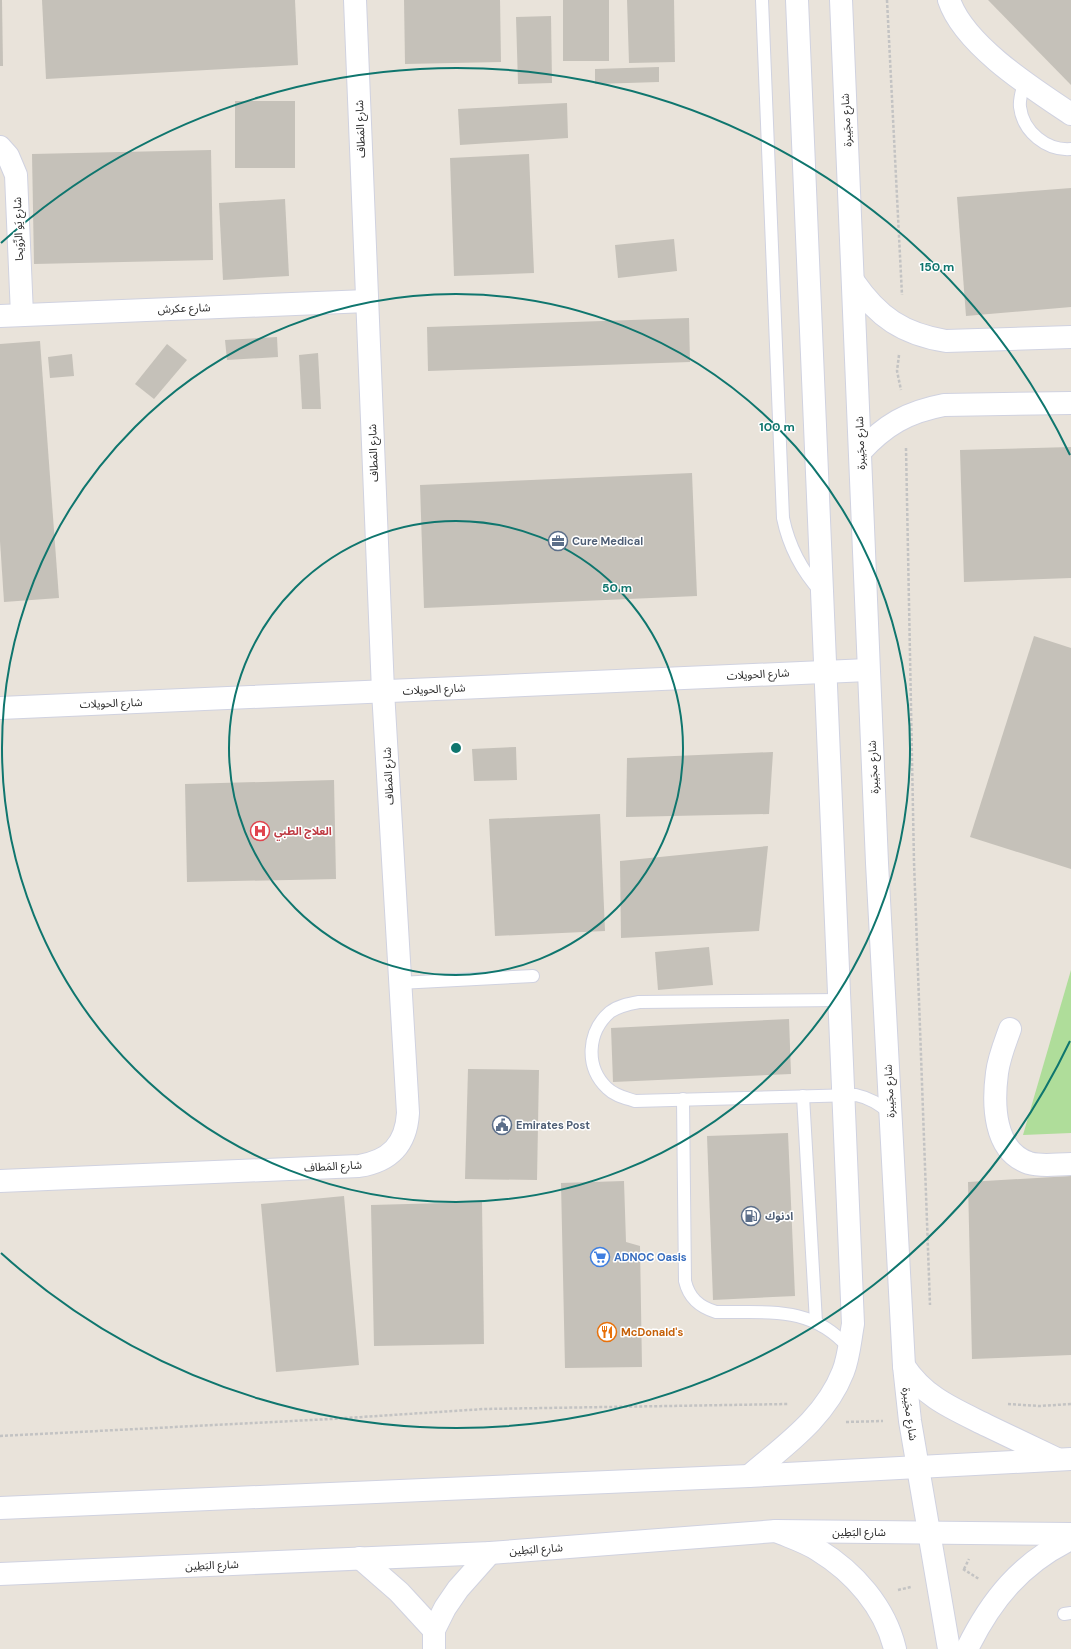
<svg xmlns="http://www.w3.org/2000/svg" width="1071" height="1649" font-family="'DM Sans','Noto Sans Arabic',sans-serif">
<rect width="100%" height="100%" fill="#e9e3da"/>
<!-- green -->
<polygon fill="#afdd9a" points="1071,970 1071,1133 1023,1135"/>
<!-- building -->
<g fill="#c5c1b9">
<polygon points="0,0 2,0 3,66 0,66"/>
<polygon points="42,0 295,0 298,65 46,79"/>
<polygon points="404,0 500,0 501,62 405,64"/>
<rect x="563" y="0" width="46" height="61"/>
<polygon points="627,0 674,0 675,62 629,63"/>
<polygon points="988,0 1071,0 1071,85"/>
<polygon points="551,16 552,83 518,84 516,17"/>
<polygon points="659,67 659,82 595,84 595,69"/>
<rect x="235" y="101" width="60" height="67"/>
<polygon points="567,103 568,138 460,145 458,109"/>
<polygon points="211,150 213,260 34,264 32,154"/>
<polygon points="529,154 534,273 454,276 450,158"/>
<polygon points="1071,188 1071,307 966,316 957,197"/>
<polygon points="285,199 289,276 223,280 219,203"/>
<polygon points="674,239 677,271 618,278 615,245"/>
<polygon points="689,318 690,362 428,371 427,327"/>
<polygon points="277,337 278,357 227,360 225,340"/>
<polygon points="40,341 59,598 4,602 0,541 0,344"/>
<polygon points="167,344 187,360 154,399 135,384"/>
<polygon points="318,353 321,409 302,409 299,355"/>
<polygon points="72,354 74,376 50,378 48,357"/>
<polygon points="1071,447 1071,578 964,582 960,450"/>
<polygon points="692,473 697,596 424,608 420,485"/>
<polygon points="1034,636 1071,648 1071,869 970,837"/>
<polygon points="516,747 517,780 474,781 472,749"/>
<polygon points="773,752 769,814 626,817 627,758"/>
<polygon points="334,780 336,879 187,882 185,784"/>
<polygon points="600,814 605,931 495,936 489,819"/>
<polygon points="768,846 759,931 621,938 620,861"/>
<polygon points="709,947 713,985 658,990 655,952"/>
<polygon points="789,1019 791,1074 613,1082 611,1028"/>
<polygon points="468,1069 539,1070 537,1180 465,1179"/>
<polygon points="788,1133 795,1296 713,1300 707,1136"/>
<polygon points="1071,1176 1071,1355 972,1359 968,1182"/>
<polygon points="624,1181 626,1242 640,1246 642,1367 565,1368 561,1183"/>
<polygon points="344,1196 359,1365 276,1372 261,1204"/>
<polygon points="482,1202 484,1344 374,1346 371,1205"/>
</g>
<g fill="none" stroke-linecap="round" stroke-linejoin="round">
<defs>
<g id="service">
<path d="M762,0L783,518C789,547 801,570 821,592"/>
<path d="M1024,83C1022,91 1019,99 1020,107C1023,132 1047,151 1071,149"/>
<polyline points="399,983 533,976"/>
<path d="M840,1000L639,1002C628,1004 618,1006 610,1012C587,1032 585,1067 607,1088C615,1096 626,1098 635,1101L856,1095C870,1098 879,1104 890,1113"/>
<polyline points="803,1096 816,1322"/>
<path d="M683,1099L685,1281C689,1298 699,1307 716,1312C769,1313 811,1305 849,1348"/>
<polyline points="1064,1614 1071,1613"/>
</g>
<g id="minor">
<path d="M949,0C964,45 1032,88 1071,114"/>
<polyline points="0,147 8,156 16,175 22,315"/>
<path d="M854,282C878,317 903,334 946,341L1071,337"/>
<polyline points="0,316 367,301"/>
<path d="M860,452C885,425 907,412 944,405L1071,403"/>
<polyline points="0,708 868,670"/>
<path d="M1010,1029C1005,1043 999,1057 997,1073C993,1103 993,1151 1029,1163C1042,1167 1057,1164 1071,1164"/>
<path d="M0,1181L359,1166C390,1161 406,1145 408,1113L383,691L355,0"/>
<polyline points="360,1558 399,1592 434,1630"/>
<polyline points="434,1649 434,1630 445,1608 458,1589 490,1553"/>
</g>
<g id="tertiary">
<polyline points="841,0 877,863 904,1366 910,1421 949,1649"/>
<path d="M749,1476C785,1445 825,1418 843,1372C849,1357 850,1340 853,1324L797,0"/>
<path d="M776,1531C790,1537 806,1542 818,1550C854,1572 885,1607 895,1649"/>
</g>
<g id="secondary">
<path d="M904,1366C925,1398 954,1409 988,1426C1011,1437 1034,1448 1057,1459"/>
<polyline points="0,1508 749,1476 1071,1459"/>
<polyline points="0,1574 490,1553 776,1531 1071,1534"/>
<path d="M967,1649C991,1600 1021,1563 1071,1539"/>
</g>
</defs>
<!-- service casing -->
<use href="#service" stroke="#d0d2e0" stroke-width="14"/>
<!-- minor casing -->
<use href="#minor" stroke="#d0d2e0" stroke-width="24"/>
<!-- tertiary casing -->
<use href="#tertiary" stroke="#d0d2e0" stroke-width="24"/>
<!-- secondary casing -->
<use href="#secondary" stroke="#d0d2e0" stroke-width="24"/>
<!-- path -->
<g stroke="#c3c3c3" stroke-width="2.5" stroke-dasharray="3 2" stroke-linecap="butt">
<polyline points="887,0 902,295"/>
<polyline points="899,355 897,371 901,390"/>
<polyline points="906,448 914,862 930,1305"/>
<polyline points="1008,1404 1039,1406 1071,1404"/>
<polyline points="846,1422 883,1421"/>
<polyline points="0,1436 331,1419 484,1409 789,1404"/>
<polyline points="963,1569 979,1579"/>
<polyline points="964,1569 969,1559"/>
<polyline points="898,1590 911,1587"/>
</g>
<!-- service -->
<use href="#service" stroke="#fff" stroke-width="12"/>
<!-- minor -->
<use href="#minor" stroke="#fff" stroke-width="22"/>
<!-- tertiary -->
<use href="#tertiary" stroke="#fff" stroke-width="22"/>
<!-- secondary -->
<use href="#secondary" stroke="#fff" stroke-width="22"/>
</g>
<!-- distance rings -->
<g fill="none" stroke="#0f766e" stroke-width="2">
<circle cx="456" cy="748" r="227"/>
<circle cx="456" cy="748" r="454"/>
<path d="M1070 1041A680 680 0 0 1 1 1253M1 243A680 680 0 0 1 1070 455"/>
</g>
<!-- icons -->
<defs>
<symbol id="office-ring" viewBox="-11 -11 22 22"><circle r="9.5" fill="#fff" stroke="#5c6f8a" stroke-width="1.5"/><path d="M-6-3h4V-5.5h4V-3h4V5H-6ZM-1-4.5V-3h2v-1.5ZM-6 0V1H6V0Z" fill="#5c6f8a"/></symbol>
<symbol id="hospital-ring" viewBox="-11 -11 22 22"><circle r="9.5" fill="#fff" stroke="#e0444e" stroke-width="1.5"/><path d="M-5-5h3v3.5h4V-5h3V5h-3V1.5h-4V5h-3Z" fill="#e0444e"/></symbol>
<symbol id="civic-ring" viewBox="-11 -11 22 22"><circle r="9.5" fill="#fff" stroke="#5c6f8a" stroke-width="1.5"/><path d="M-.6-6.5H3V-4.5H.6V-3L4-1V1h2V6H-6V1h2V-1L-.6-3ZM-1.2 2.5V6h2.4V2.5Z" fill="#5c6f8a"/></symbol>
<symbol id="fuel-ring" viewBox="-11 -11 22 22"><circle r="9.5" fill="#fff" stroke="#5c6f8a" stroke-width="1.5"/><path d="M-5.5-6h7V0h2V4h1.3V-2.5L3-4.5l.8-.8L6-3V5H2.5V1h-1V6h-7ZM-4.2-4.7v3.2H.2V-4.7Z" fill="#5c6f8a"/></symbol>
<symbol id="supermarket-ring" viewBox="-11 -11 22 22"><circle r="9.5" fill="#fff" stroke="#3f7fe0" stroke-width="1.5"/><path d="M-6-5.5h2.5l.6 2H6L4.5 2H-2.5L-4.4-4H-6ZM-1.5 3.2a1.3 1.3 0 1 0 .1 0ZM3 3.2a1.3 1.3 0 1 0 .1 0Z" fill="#3f7fe0"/></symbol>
<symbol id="restaurant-ring" viewBox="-11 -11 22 22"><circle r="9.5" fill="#fff" stroke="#e8710a" stroke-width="1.5"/><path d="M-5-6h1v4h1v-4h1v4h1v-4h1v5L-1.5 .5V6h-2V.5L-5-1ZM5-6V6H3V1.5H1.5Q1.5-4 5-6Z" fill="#e8710a"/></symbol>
</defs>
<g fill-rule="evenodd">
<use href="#office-ring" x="547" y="530" width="22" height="22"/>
<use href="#hospital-ring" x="249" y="820" width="22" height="22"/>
<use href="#civic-ring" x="491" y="1114" width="22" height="22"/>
<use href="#fuel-ring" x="740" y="1205" width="22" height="22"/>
<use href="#supermarket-ring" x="589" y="1246" width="22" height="22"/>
<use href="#restaurant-ring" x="596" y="1321" width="22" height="22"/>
</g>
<g text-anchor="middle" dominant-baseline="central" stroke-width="3" stroke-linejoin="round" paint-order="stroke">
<!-- street labels -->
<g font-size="11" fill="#282828" stroke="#fff">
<text transform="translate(846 120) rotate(-93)">شارع مجَيبرة</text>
<text transform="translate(360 129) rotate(-92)">شارع المَطاف</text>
<text transform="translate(18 229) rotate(-92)">شارع يَو الرِّوَيحا</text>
<text transform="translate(184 308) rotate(-2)">شارع عكرش</text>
<text transform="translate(860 443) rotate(-92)">شارع مجَيبرة</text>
<text transform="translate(373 453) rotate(-92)">شارع المَطاف</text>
<text transform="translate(758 674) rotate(-3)">شارع الحويلات</text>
<text transform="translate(434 689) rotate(-3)">شارع الحويلات</text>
<text transform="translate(111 703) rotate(-2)">شارع الحويلات</text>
<text transform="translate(873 767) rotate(-93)">شارع مجَيبرة</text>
<text transform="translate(388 776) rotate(-93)">شارع المَطاف</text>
<text transform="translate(889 1091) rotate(-93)">شارع مجَيبرة</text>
<text transform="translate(333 1166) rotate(-3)">شارع المَطاف</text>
<text transform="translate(910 1414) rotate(82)">شارع مجَيبرة</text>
<text x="859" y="1532">شارع البَطِين</text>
<text transform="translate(536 1549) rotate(-4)">شارع البَطِين</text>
<text transform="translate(212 1565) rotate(-2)">شارع البَطِين</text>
</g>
<!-- service labels -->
<g font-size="11" font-weight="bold" fill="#4e5e75" stroke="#fff" text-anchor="start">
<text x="572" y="541">Cure Medical</text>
<text x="516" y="1125">Emirates Post</text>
<text x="765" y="1216">ادنوك</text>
</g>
<!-- health labels -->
<g font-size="11" font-weight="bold" fill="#be3a42" stroke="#fff" text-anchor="start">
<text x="274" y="831">العلاج الطبي</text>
</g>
<!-- shop labels -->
<g font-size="11" font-weight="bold" fill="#366cbe" stroke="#fff" text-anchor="start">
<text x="614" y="1257">ADNOC Oasis</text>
</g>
<!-- food labels -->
<g font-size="11" font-weight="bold" fill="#c56008" stroke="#fff" text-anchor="start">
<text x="621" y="1332">McDonald's</text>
</g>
</g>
<circle cx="456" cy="748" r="6" fill="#0f766e" stroke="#fff" stroke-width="2"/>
<g font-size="12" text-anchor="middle" font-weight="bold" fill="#0f766e" stroke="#fff" stroke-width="3" stroke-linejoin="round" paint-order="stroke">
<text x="937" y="271">150 m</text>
<text x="777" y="431">100 m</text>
<text x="617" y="592">50 m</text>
</g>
</svg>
